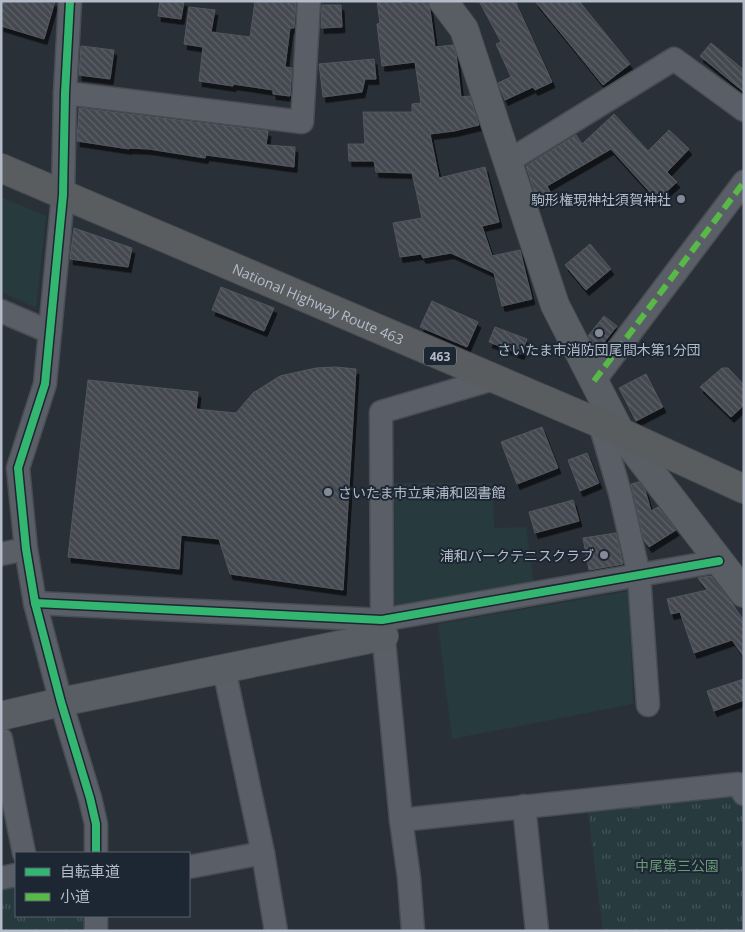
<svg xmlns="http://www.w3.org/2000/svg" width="745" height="932" font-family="'Open Sans','Noto Sans JP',sans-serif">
<defs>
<pattern id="park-tufts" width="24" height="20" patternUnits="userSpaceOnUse" patternTransform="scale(1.25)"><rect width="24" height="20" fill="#273a3e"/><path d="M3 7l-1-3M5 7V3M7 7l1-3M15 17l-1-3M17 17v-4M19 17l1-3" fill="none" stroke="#445559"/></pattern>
<pattern id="building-back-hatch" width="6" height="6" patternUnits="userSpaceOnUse" patternTransform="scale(1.25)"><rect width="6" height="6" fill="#444950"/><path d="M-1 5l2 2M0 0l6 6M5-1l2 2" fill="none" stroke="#5d6168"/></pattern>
<filter id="shadow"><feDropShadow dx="3" dy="5.5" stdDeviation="0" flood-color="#0009"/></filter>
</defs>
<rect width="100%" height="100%" fill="#2a3038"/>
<!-- grass -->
<g fill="#273a3e">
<polygon points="1,197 46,216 36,308 1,292"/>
<polygon points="394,483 493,483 494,528 526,527 534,584 395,606"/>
<polygon points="629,591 633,704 452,739 438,624"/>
</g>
<!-- park -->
<g fill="url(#park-tufts)">
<polygon points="732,793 744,801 744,931 603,931 588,812"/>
<polygon points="16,885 16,916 86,916 86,931 1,931 1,888"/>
</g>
<!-- building -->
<g fill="url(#building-back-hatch)" stroke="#52575f" filter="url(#shadow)">
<polygon points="1,1 55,1 44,39 1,26"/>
<polygon points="160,1 184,1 181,19 158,16"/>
<polygon points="255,1 284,1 296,3 294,28 290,28 285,67 292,68 290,96 273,94 273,90 233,84 233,86 199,81 203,47 184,44 189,7 215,10 211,32 250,37"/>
<polygon points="377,1 402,1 402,4 428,1 430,10 435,47 453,45 456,53 461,97 470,96 479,125 454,131 430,134 439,178 485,167 499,222 482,226 492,256 520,250 532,299 502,306 494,273 451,253 423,258 421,254 400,257 393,223 422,218 412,173 376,172 374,161 349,161 348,144 365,144 363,112 412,112 412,104 421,103 415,62 382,66 377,24 380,23"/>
<polygon points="479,1 515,1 552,82 535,90 533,87 505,100 498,83 511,77 496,44 501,42"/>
<polygon points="535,1 579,1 630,64 603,85"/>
<polygon points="322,5 341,5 342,27 321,28"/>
<polygon points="711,43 744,70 744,92 700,56"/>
<polygon points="81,46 114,50 110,79 79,75"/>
<polygon points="374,59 376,79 365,79 362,92 323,97 319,64"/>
<polygon points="79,108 268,131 266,145 295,147 294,167 206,155 205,158 149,149 130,148 129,149 77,141"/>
<polygon points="614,114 648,151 669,130 689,149 667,172 677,182 657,200 611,149 547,186 553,197 538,203 526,166 576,135 582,144"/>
<polygon points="74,228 132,248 128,267 70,259"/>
<polygon points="590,244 611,269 586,290 565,265"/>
<polygon points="221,287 274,308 264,331 212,310"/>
<polygon points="432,301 478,322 467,347 420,327"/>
<polygon points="604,316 617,326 598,350 594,347 588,336"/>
<polygon points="495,327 527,339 521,354 489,342"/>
<polygon points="336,367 356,369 343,590 230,574 219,539 181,535 179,569 68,557 88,380 198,392 196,409 236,413 253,393 280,376 316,368"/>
<polygon points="722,368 728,368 744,385 744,405 731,417 700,387"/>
<polygon points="646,374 663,407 636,421 619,388"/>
<polygon points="542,427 558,468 517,484 501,442"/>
<polygon points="587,453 599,483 580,491 568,460"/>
<polygon points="639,482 645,490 651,511 658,507 676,530 649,547 644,540 631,484"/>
<polygon points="573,500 579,521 535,533 529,512"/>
<polygon points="616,533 623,564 589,570 583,538"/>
<polygon points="711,576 732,603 744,621 744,657 732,640 694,653 680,612 671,614 667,599 707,590 698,578"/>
<polygon points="744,679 744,700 714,711 707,691"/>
</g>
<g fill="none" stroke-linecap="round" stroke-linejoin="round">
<defs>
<g id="street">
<polyline points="70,1 65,93 63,195 45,384 18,468 26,549 35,603 61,702 90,798 96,824 96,853"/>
<polyline points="65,93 302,122 309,1"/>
<polyline points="507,162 674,59 744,110"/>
<polyline points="1,311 50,332"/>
<polyline points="594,381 744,182"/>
<polyline points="600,424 620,493 639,575 648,705"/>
<polyline points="1,554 26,549"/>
<polyline points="35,603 382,620 719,561"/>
<polyline points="224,669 263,853 276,931"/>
<polyline points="1,739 24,853"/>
<polyline points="524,806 537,931"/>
<polyline points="401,820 738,784 744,794"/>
<polyline points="189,867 263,853"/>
<polyline points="1,878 16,875"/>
<polyline points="96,931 96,916"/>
<polyline points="413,931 409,878 401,820 382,620 381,412 493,379"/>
</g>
<g id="secondary">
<polyline points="443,1 464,29 555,305 620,432 744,593"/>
<polyline points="1,716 61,702 384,636"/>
</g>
<g id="highway">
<path id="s1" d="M1,168L620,432L744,489"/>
</g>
</defs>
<!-- street casing -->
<use href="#street" stroke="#484c53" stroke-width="25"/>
<!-- secondary casing -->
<use href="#secondary" stroke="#484c53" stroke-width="30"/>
<!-- highway casing -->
<use href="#highway" stroke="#474c53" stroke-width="30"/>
<!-- street -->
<use href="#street" stroke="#5a5e66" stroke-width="22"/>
<!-- secondary -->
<use href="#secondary" stroke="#595d64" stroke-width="28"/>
<!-- highway -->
<use href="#highway" stroke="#5a5d60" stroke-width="28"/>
<!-- quiet -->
<polyline stroke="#58b947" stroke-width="6" stroke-dasharray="12 6" stroke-linecap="butt" points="594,381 744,182"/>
<defs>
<g id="cycleway">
<polyline points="70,1 65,93 63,195 45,384 18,468 26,549 35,603 61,702 90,798 96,824 96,853"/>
<polyline points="35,603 382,620 719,561"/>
</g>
</defs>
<!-- cycleway casing -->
<use href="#cycleway" stroke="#1d2633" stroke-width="11"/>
<!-- cycleway -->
<use href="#cycleway" stroke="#33b770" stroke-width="8"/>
</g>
<!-- markers -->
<g fill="#848b96" stroke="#1d2633" stroke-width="2">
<circle cx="681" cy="199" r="5"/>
<circle cx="599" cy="333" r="5"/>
<circle cx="328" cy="492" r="5"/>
<circle cx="604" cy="555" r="5"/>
</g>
<g text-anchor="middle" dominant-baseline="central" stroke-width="4" stroke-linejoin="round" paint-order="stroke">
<!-- shield labels -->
<rect fill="#1d2633" stroke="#878f9c" stroke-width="1" x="424" y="346.5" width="32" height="19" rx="4"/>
<g font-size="12" font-weight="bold" fill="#b4bcc9">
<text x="440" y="356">463</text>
</g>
<!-- poi labels -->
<g font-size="14" fill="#b4bcc9" stroke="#1d2633" text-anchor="end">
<text x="671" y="199">駒形権現神社須賀神社</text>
<text x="599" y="349" text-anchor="middle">さいたま市消防団尾間木第1分団</text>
<text x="338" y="492" text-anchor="start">さいたま市立東浦和図書館</text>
<text x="594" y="555">浦和パークテニスクラブ</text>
</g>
<!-- street labels -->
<g font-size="14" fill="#b4bcc9" stroke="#1d2633">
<text stroke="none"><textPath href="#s1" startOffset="345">National Highway Route 463</textPath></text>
</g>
<!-- park labels -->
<g font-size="14" fill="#6b9a76" stroke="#1d2633">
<text x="677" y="865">中尾第三公園</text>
</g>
</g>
<!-- border -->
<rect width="745" height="932" fill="none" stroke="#b4bcc9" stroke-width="5"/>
<!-- legend -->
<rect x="15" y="852" width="175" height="65" fill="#1d2633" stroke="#59626f"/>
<rect x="25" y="868" width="25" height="8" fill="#33b770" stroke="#59626f"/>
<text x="60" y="877" font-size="15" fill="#b4bcc9">自転車道</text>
<rect x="25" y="893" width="25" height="8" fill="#58b947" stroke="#59626f"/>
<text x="60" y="902" font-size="15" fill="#b4bcc9">小道</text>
</svg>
